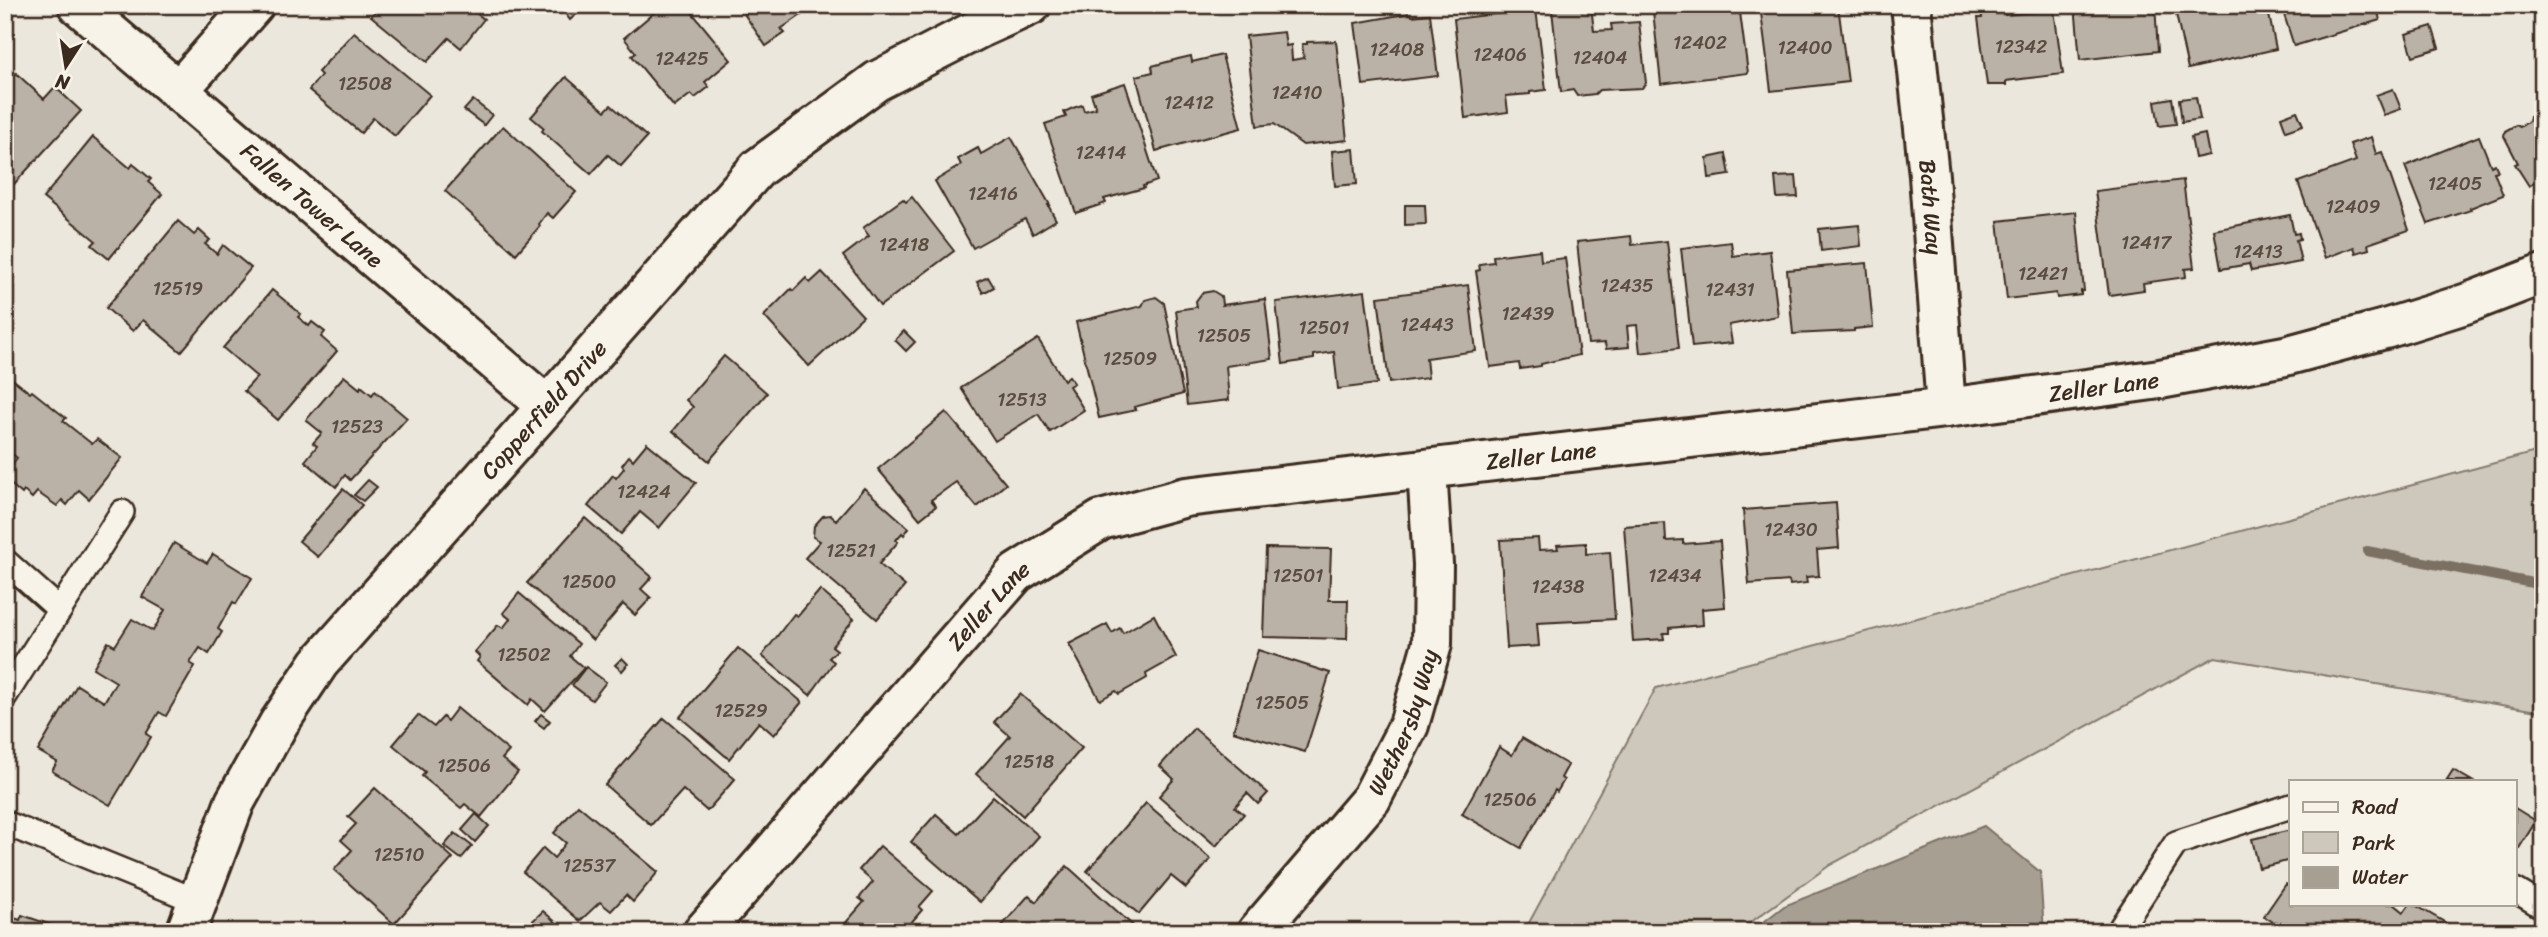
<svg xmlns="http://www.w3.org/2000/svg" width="2548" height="937" font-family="Sriracha,sans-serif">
<rect width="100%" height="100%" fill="#ece7dc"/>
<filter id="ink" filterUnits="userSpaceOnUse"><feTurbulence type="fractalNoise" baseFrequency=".0143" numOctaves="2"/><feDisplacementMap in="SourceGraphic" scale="14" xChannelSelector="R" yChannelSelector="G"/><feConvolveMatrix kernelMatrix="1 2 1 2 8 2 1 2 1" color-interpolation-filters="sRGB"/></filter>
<g filter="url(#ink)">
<!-- green -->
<polygon fill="#cec8bc" stroke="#84796d" stroke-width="2" points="2543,450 2543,712 2215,657 1830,865 1737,932 1524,932 1656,688"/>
<!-- water -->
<polygon fill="#a89f93" stroke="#7c7064" stroke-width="2" points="1984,826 2040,872 2044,932 1751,932 1784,906"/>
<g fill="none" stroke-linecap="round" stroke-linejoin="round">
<!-- stream -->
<polyline stroke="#7c7064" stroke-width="10" points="2367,551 2543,585"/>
</g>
<!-- building -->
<g fill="#bab2a7" stroke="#3b2a1e" stroke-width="2">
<polygon points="381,5 476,5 472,10 484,19 461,48 449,38 427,62 371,16"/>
<polygon points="567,5 576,5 580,11 570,20 562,9"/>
<polygon points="663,5 686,5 731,60 705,82 709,87 695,98 691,94 674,107 632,56 636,53 624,38"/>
<polygon points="738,5 816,5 781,29 785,33 766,46"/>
<polygon points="1729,5 1739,5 1748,73 1661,84 1653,11"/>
<polygon points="1806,5 1838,5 1848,82 1771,91 1761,13 1807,8"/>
<polygon points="2004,5 2005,15 2054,10 2063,74 2006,81 2006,85 1987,85 1978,18 1982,18 1981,6"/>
<polygon points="2075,5 2155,5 2158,51 2080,60"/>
<polygon points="2174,5 2267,5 2276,49 2188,69"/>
<polygon points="2281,5 2376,5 2380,20 2294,46"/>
<polygon points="2403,5 2424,5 2406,13"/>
<polygon points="1591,6 1594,31 1612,30 1611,24 1639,22 1646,83 1642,88 1599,90 1595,94 1577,96 1573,90 1561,92 1552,10"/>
<polygon points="1536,9 1546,90 1530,92 1530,94 1506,96 1508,112 1465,118 1454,19"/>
<polygon points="1411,13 1412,16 1430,14 1438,76 1363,85 1355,23"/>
<polygon points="2432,26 2439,48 2413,56 2406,34"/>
<polygon points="354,32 430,95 395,136 373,118 361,133 309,90 321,75 318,72"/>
<polygon points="1284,32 1286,46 1291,45 1292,60 1304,58 1302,44 1307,44 1307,42 1336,41 1347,140 1303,145 1274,124 1257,126 1246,36"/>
<polygon points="1222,55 1241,128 1156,151 1136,76 1153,72 1152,66 1178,59 1191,56 1192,62"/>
<polygon points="16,73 44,99 55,87 81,111 14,184 5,176 5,86"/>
<polygon points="566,77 605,111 611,105 647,137 621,166 608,155 591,174 542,131 544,128 531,117"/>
<polygon points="1125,83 1157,181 1143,186 1144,188 1104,199 1106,203 1076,213 1045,124 1066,117 1064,112 1073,108 1082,105 1084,111 1096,108 1091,94"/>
<polygon points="2393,89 2401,109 2384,115 2376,95"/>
<polygon points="2196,97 2200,119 2182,122 2179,99"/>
<polygon points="2172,98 2176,124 2159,126 2155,101"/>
<polygon points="473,100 492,115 484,125 464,110"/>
<polygon points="2543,110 2543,178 2529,186 2515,164 2518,163 2504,136 2505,131 2516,125 2520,127 2529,121 2530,117"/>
<polygon points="2297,111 2303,125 2286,131 2281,117"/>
<polygon points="503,126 576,192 553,218 547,213 539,224 540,226 516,254 445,191"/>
<polygon points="2205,134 2209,155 2195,158 2191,137"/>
<polygon points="2479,136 2491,166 2495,164 2498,171 2494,172 2503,195 2470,208 2471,210 2428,224 2405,166"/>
<polygon points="93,137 130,168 133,164 151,179 148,182 162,194 109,259 92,245 96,241 43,198"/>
<polygon points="1011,137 1050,205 1048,205 1056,220 1033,234 1025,219 973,248 935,181 961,165 958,159 978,148 981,154"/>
<polygon points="2371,137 2376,154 2382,152 2409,230 2368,244 2369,249 2356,253 2354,247 2325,258 2298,182 2356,161 2350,144"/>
<polygon points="1354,149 1357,184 1335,186 1332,151"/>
<polygon points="1726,154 1730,175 1709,178 1707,158"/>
<polygon points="1796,176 1798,197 1777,198 1775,177"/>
<polygon points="2183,180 2194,268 2185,269 2186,277 2143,283 2144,290 2109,295 2095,191"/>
<polygon points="912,197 954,251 880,306 843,256 869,236 863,228 903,199 906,202"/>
<polygon points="1405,205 1425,205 1426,224 1405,225"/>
<polygon points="2076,212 2084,291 2081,291 2081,295 2057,298 2056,293 2007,299 1998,221"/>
<polygon points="2290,215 2294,234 2299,233 2300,239 2296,240 2301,262 2251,271 2249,264 2221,269 2214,230"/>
<polygon points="178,221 194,235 199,230 210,240 205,244 217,254 223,245 251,268 181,352 143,320 133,331 106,308"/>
<polygon points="1859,225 1861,246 1821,251 1819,229"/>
<polygon points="1631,236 1632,245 1667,241 1679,348 1640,353 1637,325 1627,326 1629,347 1606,349 1605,343 1588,344 1577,242"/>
<polygon points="1731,242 1733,256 1770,251 1778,316 1729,325 1732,343 1692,347 1681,248"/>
<polygon points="1540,250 1541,261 1565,258 1579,355 1541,364 1541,366 1520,369 1519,363 1490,367 1476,271 1480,270 1479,264 1494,262 1493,256"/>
<polygon points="1867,263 1873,327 1854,329 1854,331 1793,334 1787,270"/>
<polygon points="822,272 863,316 809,366 764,316 791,289 793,291 806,278 810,283"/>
<polygon points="988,277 994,287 983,293 977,282"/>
<polygon points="1468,285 1476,351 1426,358 1428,378 1389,383 1378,297"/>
<polygon points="272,290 301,314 298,317 309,326 312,322 325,332 321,337 337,351 278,420 244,391 257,377 223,348"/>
<polygon points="1213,291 1221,296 1222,305 1265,299 1272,359 1226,366 1229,400 1187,405 1176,310 1197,307 1196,301 1202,293"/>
<polygon points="1365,291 1377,384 1338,389 1334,352 1314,355 1314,359 1283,364 1276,302"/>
<polygon points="1156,297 1164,303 1183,394 1134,407 1136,410 1099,418 1076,322 1142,306 1145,300"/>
<polygon points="904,331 915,342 906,351 895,340"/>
<polygon points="1038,339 1064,380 1069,376 1074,383 1069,386 1084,410 1050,432 1038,414 995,441 961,388"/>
<polygon points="724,356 767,393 709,461 673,431 693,407 686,400"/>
<polygon points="5,373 30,393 32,391 66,418 63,421 92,444 97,439 122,458 89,499 79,490 67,505 62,500 57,506 37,492 32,498 24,491 22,494 7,481 5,473 17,458 5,448"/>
<polygon points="344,376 360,389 361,386 372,395 375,391 407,418 350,480 345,475 336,487 305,461 317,446 313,443 322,433 306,420"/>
<polygon points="946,412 1006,484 977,507 956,482 931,500 936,506 920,519 878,469"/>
<polygon points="647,443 696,483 659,528 640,512 621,534 588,506 613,475 616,478 624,468 622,465 629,456 633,460"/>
<polygon points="368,480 377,487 363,501 354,495"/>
<polygon points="864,488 909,528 904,535 902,533 896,540 898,542 879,564 905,586 877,619 805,558 820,541 813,537 814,526 823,516 830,515 836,520"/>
<polygon points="343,489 362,505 318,557 299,541"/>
<polygon points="1836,503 1839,548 1817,550 1819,576 1806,577 1807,583 1790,585 1789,581 1749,584 1743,510"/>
<polygon points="585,518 652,577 641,589 651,598 635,615 623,604 593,640 527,583"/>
<polygon points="1665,523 1666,541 1683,540 1683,544 1720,541 1725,607 1702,609 1703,625 1669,628 1669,633 1663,633 1664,639 1633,641 1624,526"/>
<polygon points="1538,538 1539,550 1558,549 1557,545 1586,543 1586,554 1610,552 1615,619 1537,623 1539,646 1507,648 1500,540"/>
<polygon points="174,543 207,563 213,554 252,578 236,604 233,602 218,629 222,632 209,654 200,648 190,663 195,666 166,716 159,712 146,734 151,737 110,805 52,771 57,762 38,751 77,685 104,702 116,682 93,668 108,642 115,646 132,619 153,631 165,610 142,597"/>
<polygon points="1266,548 1331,549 1329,600 1348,600 1347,639 1263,637"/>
<polygon points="820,590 854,619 832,646 837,650 829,658 834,662 810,695 762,656 794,614 798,616"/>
<polygon points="519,593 579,644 570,656 584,668 545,711 532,699 528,705 477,661 480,657 475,652 498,625 503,628 510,619 503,613"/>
<polygon points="1154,615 1176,657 1146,674 1147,678 1119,694 1116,691 1100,700 1069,644 1107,624 1112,633 1120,628 1123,633"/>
<polygon points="738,648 802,702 774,735 759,722 729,759 680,717"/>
<polygon points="1258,650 1330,673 1305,752 1233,731"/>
<polygon points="622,658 628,664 622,671 615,665"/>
<polygon points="586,667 606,682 592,700 572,685"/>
<polygon points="1020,694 1082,748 1023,816 976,774 1010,736 994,722"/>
<polygon points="457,708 509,751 502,759 518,772 481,817 465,804 461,808 422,776 425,772 393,745 418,715 434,727 443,717 447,721"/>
<polygon points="541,714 550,721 544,728 535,721"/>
<polygon points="664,718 735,779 707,811 683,790 651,825 605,785"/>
<polygon points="1194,728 1268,793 1258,804 1247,793 1235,807 1244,814 1216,846 1159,796 1174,779 1160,766"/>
<polygon points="1522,738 1568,765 1561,778 1564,780 1557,792 1555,790 1521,848 1462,814 1499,747 1512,755"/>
<polygon points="2453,770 2472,781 2446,781"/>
<polygon points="375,788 453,858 394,924 334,870 352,850 341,840 356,824 348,817"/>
<polygon points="993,796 1039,836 980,902 911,842 936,814 959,834"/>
<polygon points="1146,803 1211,859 1186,888 1171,876 1139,914 1087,871"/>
<polygon points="578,805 658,872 633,902 626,895 611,911 600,902 580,921 523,872 543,848 554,858 566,843 554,833"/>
<polygon points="2515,808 2536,821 2516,853 2515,853"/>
<polygon points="476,814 489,826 475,842 462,830"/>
<polygon points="2291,830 2291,860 2259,868 2252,839"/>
<polygon points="455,833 472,846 461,859 444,846"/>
<polygon points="880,846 933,891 919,907 922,910 903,932 850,932 843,926 864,902 859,898 873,882 859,870"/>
<polygon points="1067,866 1140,932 1006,932 1001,927 1029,895 1036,902"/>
<polygon points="2286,884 2291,887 2291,904 2394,904 2404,912 2410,904 2413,904 2458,930 2457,932 2266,932 2273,922 2264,916"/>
<polygon points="543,911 567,932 521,932"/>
<polygon points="5,915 20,920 22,915 72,932 5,932"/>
</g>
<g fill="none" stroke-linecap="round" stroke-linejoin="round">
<defs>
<g id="lane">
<polyline points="5,561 60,610"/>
<polyline points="5,696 122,512"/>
<polyline points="5,823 197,901"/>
<polyline points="2515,890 2543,907"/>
<polyline points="2118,932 2176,843 2291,806"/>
</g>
<g id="street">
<path id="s1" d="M78,5L546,405"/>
<path id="s2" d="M1911,5L1929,176L1946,408"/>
<polyline points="178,91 254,5"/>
<path id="s3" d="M186,932L235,802L279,723L319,663L758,168L877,81L980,28L1031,5"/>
<path id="s4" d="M703,932L1016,573L1101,520L1186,497L1946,408L2160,379L2285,356L2385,329L2465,304L2543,274"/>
<path id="s5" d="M1257,932L1371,799L1409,725L1432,644L1433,564L1427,469"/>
</g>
</defs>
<!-- lane casing -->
<use href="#lane" stroke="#3b2a1e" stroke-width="28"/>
<!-- street casing -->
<use href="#street" stroke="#3b2a1e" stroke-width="44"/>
<!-- lane -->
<use href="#lane" stroke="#f7f3e8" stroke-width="23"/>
<!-- street -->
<use href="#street" stroke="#f7f3e8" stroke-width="38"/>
</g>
</g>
<g text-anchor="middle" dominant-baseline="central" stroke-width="5" stroke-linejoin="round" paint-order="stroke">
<!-- number labels -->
<g font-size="19" fill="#5b4c40">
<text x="1700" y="42">12402</text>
<text x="2021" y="46">12342</text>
<text x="1805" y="47">12400</text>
<text x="1397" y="49">12408</text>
<text x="1500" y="54">12406</text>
<text x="1600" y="57">12404</text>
<text x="682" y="58">12425</text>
<text x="365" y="83">12508</text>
<text x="1297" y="92">12410</text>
<text x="1189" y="102">12412</text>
<text x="1101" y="152">12414</text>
<text x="2455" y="183">12405</text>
<text x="993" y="193">12416</text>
<text x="2353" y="206">12409</text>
<text x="2146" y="242">12417</text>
<text x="904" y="244">12418</text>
<text x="2258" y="251">12413</text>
<text x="2043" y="273">12421</text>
<text x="1627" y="285">12435</text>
<text x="178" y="288">12519</text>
<text x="1730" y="289">12431</text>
<text x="1528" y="313">12439</text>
<text x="1427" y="324">12443</text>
<text x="1324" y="327">12501</text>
<text x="1224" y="335">12505</text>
<text x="1130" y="358">12509</text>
<text x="1022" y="399">12513</text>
<text x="357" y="426">12523</text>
<text x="644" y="491">12424</text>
<text x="1791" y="529">12430</text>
<text x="851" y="550">12521</text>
<text x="1298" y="575">12501</text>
<text x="1675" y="575">12434</text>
<text x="589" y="581">12500</text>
<text x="1558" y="586">12438</text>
<text x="524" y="654">12502</text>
<text x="1282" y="702">12505</text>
<text x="741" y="710">12529</text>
<text x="1029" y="761">12518</text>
<text x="464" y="765">12506</text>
<text x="1510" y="799">12506</text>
<text x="399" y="854">12510</text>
<text x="589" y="865">12537</text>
</g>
<!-- street labels -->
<g font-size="23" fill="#3b2a1e" stroke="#f7f3e8">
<text stroke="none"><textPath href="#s1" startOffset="308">Fallen Tower Lane</textPath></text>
<text stroke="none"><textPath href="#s2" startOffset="203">Bath Way</textPath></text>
<text stroke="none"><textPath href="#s4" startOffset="1589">Zeller Lane</textPath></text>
<text stroke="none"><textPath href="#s3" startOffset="640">Copperfield Drive</textPath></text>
<text stroke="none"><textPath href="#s4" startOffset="1022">Zeller Lane</textPath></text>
<text stroke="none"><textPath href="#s4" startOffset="434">Zeller Lane</textPath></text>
<text stroke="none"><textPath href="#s5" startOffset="259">Wethersby Way</textPath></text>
</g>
</g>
<!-- margin -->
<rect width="2548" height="937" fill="none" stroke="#f7f3e8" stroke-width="28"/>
<rect x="14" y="14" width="2520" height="909" fill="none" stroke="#3b2a1e" stroke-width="2.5" filter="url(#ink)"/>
<!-- legend -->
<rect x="2289" y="780" width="228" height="126" fill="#f7f3e8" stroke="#aca397" stroke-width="2"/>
<rect x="2303" y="802" width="35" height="10" fill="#f7f3e8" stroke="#aca397" stroke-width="2"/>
<text x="2352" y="814" font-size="21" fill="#3b2a1e">Road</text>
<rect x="2303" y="832" width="35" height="21" fill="#cec8bc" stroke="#aca397" stroke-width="2"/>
<text x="2352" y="850" font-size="21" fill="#3b2a1e">Park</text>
<rect x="2303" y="867" width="35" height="21" fill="#a89f93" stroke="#aca397" stroke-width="2"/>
<text x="2352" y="884" font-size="21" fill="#3b2a1e">Water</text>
<!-- north arrow -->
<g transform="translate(66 66) rotate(192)" stroke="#f7f3e8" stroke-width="5" paint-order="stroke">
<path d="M0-5L12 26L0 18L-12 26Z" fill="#3b2a1e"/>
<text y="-10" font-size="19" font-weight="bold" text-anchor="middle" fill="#3b2a1e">N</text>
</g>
</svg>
